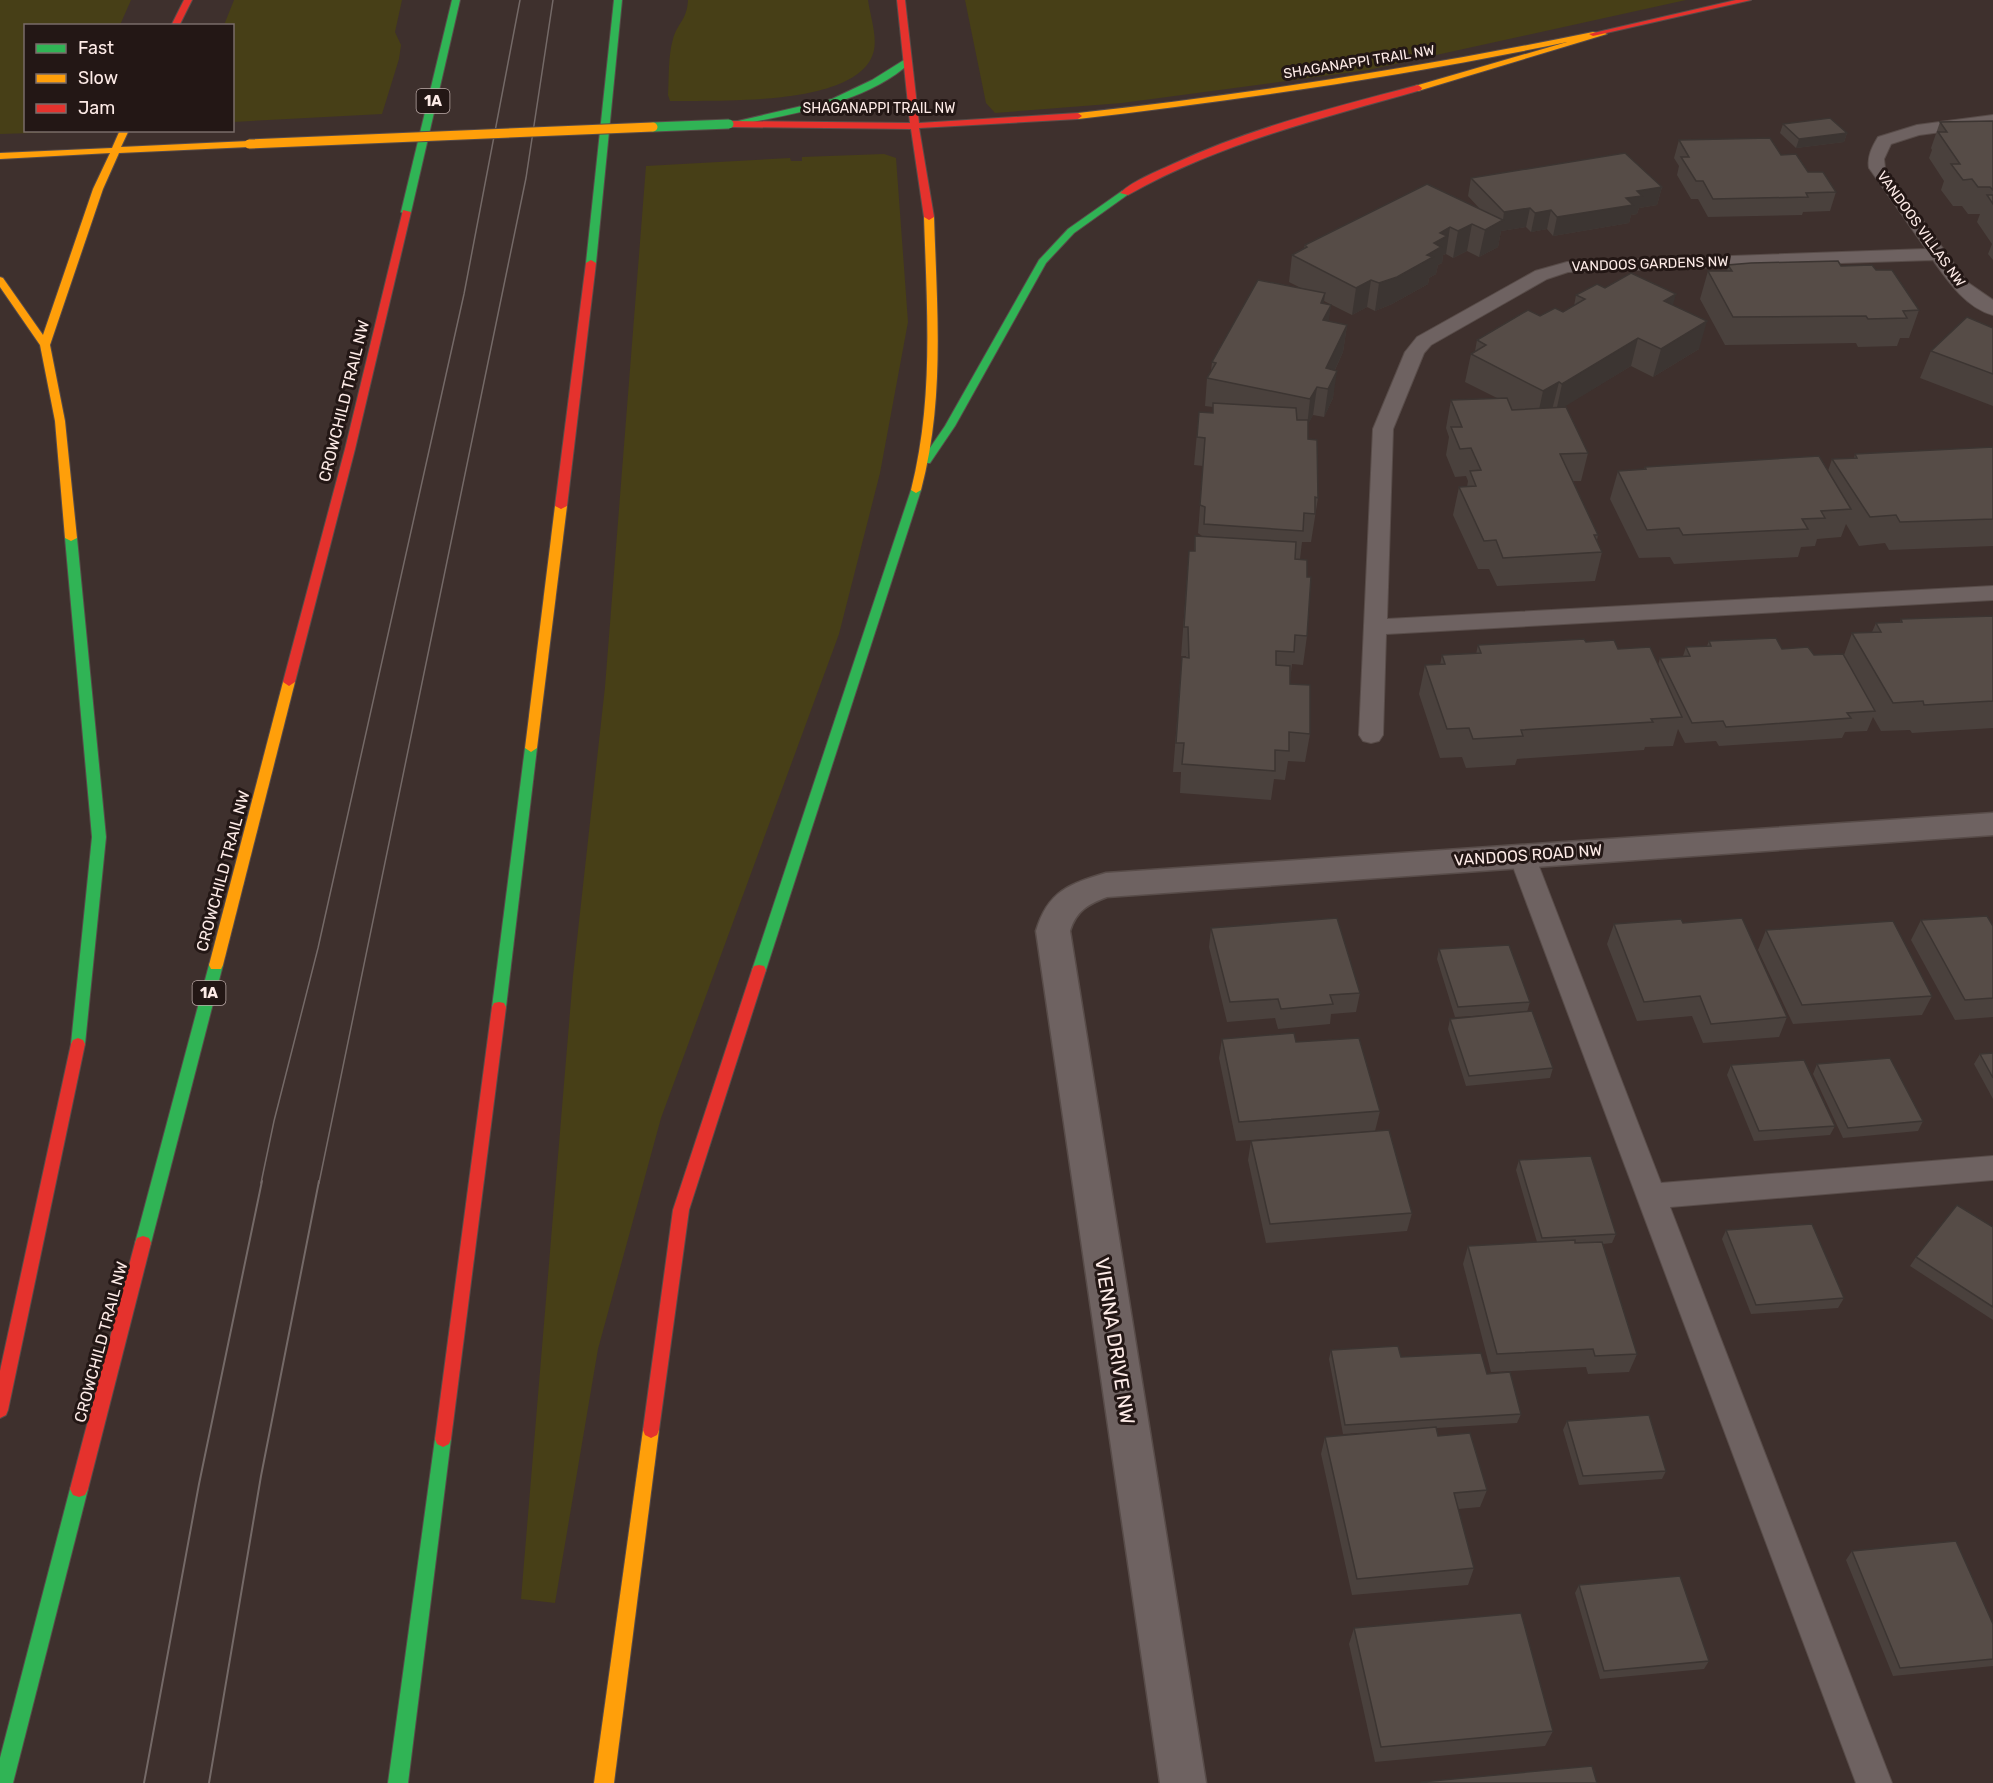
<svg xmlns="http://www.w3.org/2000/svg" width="1993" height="1783" font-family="Rubik,sans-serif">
<rect width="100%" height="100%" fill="#3e302d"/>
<!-- green -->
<g fill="#473f17">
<polygon points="0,0 131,0 120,25 26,26 26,130 68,131 65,132 0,134"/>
<polygon points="234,0 402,0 395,32 401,45 399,59 382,114 233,122 232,26 224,25"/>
<path d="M688,0H868C870,15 877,35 874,50C862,108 714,100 670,101L668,95C669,77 668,56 673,39C678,22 687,20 688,0Z"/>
<polygon points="965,0 1686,0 1368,70 1122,103 995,113 986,103"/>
<polygon points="884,154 896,158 908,322 880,473 839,634 661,1118 598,1349 555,1603 521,1599 573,976 605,687 646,166 790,158 791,161 802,161 802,157"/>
</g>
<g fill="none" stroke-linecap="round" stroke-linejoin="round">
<defs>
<g id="lane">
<path d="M1993,115V125L1919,135L1891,144L1884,159L1885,168L1967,282L1993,300V315C1966,308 1948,281 1933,260L1568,272L1547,279L1431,345L1424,353L1393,429L1387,619L1993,586V600L1386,634L1383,735L1379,741L1371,743L1363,741L1359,735L1373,429L1405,352L1417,337L1535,271L1567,262L1926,249L1869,168C1867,157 1872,147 1878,137L1917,125Z"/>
<polygon points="1522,847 1531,850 1535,856 1661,1183 1993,1156 1993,1180 1670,1207 1892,1783 1856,1783 1509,856 1513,850"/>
</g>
<path id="street" d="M1993,813V835L1107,897C1088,904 1076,911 1070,931L1206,1783H1160L1036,931C1048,891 1069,884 1106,873Z"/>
<g id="fast">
<polygon points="452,0 460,0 411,212 406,215 401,212"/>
<polygon points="614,0 622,0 596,263 591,266 586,263"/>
<path d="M904,60L911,62C865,105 788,114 729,127L725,124L832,99L872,80Z"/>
<polygon points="1122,191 1130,193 1074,233 1046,263 955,426 930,463 922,463 921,461 945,426 1039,260 1068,229"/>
<polygon points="916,487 921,490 766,970 764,974 754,974 752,970 911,490"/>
<polygon points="71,535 77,538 106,837 85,1044 83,1048 73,1048 71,1044 92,837 65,538"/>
<polygon points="531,744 537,748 506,1007 504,1011 494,1011 492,1007 525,748"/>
<polygon points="216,960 221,961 223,965 151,1243 149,1248 143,1250 137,1248 135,1243 209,965 211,961"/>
<polygon points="443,1431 449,1434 451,1439 408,1783 388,1783 435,1439 437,1434"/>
<polygon points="79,1481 85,1483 88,1489 13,1783 0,1783 0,1758 70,1489 73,1483"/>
</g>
<g id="slow">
<path d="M1593,32L1597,33L1603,32L1607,34L1418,91L1414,88L1415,86L1567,42C1405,76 1242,100 1078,119L1074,116L1078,113C1251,94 1422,67 1593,32Z"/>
<polygon points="120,130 129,130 121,147 249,141 253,144 249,147 119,153 103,189 50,345 65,421 77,538 71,541 65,538 55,421 40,345 0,287 0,277 3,278 43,335 93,189 110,153 0,159 0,153 112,148"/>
<path d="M929,214L934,217C937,309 945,400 921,490L916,493L911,490C934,400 927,309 924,217Z"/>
<polygon points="561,503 567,506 537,748 531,752 525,748 555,506"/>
<polygon points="289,678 295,682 223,965 221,969 211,969 209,965 283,682"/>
<polygon points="651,1422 657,1425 659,1430 614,1783 594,1783 643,1430 645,1425"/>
</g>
<g id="jam">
<polygon points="184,0 192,0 179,26 171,26"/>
<polygon points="897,0 905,0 919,123 1078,113 1082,116 1078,119 919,128 934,217 929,220 924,217 911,129 729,127 725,124 729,121 910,123"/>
<polygon points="1736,0 1751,0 1593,36 1589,34"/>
<path d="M1418,85L1422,88L1421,90C1320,119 1220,143 1128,195L1120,193C1134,180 1156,172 1173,164C1250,128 1335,107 1418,85Z"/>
<polygon points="403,210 411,212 355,449 295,682 289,686 283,682 345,449"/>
<polygon points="591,260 596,263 567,506 561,509 555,506 586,263"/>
<polygon points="759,965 764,966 766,970 689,1210 659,1430 657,1435 651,1438 645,1435 643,1430 673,1210 752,970 754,966"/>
<polygon points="499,1002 504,1003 506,1007 451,1439 449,1444 443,1447 437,1444 435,1439 492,1007 494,1003"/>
<polygon points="78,1038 83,1040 85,1044 8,1410 6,1415 0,1418 0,1371 71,1044 73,1040"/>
<polygon points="143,1236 149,1238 151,1243 88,1489 85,1495 79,1497 73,1495 70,1489 135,1243 137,1238"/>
</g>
</defs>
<!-- lane casing -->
<use href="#lane" stroke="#584c49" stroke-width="2"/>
<!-- street casing -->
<use href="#street" stroke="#584c49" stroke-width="3"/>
<!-- fast casing -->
<use href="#fast" stroke="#584c49" stroke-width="2"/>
<!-- slow casing -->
<use href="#slow" stroke="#584c49" stroke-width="2"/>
<!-- jam casing -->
<use href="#jam" stroke="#584c49" stroke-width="2"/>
<!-- lane -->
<use href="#lane" fill="#6e6261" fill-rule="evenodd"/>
<!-- street -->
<use href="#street" fill="#6e6261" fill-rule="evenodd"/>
<!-- fast -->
<use href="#fast" fill="#30b455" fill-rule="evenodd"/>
<!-- slow -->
<use href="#slow" fill="#ff9f0a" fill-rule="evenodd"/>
<!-- jam -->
<use href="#jam" fill="#e5322d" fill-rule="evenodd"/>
<!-- tram-far1 -->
<g stroke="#746967" stroke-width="1.5">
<polyline points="261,1183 274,1121 318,948 464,294 520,0"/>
<polyline points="319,1183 526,178 553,0"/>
</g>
<!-- tram -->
<g stroke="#746967" stroke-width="2">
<polyline points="144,1783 199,1484 262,1181"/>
<polyline points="209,1783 261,1476 319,1181"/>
</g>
<defs>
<polyline id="fast-bridge" points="653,127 729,124"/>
<polyline id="slow-bridge" points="249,144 653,127"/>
</defs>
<!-- fast-bridge casing -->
<use href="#fast-bridge" stroke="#584c49" stroke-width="11" stroke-linecap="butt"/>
<!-- slow-bridge casing -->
<use href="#slow-bridge" stroke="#584c49" stroke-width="11" stroke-linecap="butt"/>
<!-- fast-bridge -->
<use href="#fast-bridge" stroke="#30b455" stroke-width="9"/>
<!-- slow-bridge -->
<use href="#slow-bridge" stroke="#ff9f0a" stroke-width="9"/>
</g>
<!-- wall -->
<g fill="#4a413d">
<polygon points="1993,121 1993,260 1988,254 1992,244 1977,222 1980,214 1968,214 1962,206 1953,206 1941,190 1944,181 1929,158 1932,150 1931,148 1940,122"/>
<polygon points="1783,124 1847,133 1844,142 1796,148 1780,133"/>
<polygon points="1679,140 1781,155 1836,192 1830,211 1803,212 1802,215 1708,217 1698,199 1691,199 1677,175 1679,166 1674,158"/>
<polygon points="1471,178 1662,187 1657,205 1639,208 1637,214 1631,215 1629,223 1553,236 1547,229 1531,232 1526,227 1501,231 1498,247 1479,257 1467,251 1453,258 1446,254 1443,255 1442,263 1438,265 1436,274 1429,278 1428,284 1392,304 1375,311 1367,307 1352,315 1324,301 1324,304 1331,305 1328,321 1347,325 1343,352 1335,370 1333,398 1324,417 1313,415 1308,424 1308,439 1318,498 1311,542 1302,542 1300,559 1307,636 1303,665 1292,664 1290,681 1290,684 1310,734 1305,762 1288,761 1285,780 1274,779 1271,800 1180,793 1181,772 1173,772 1182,657 1186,658 1186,656 1181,656 1189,551 1194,551 1195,536 1202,536 1198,533 1203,466 1194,465 1199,412 1213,413 1213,407 1205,406 1207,378 1211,371 1212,362 1301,288 1289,282 1292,255 1304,248 1305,245 1480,209 1468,196"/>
<polygon points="1728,265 1841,266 1876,270 1919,310 1909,338 1900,338 1897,346 1858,347 1856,343 1725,345 1700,299 1708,271 1727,271"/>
<polygon points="1605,288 1672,305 1699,349 1653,377 1631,366 1563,407 1588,453 1581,481 1573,481 1598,535 1597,540 1602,552 1595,581 1497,586 1489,569 1478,569 1453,515 1459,487 1467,487 1468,481 1466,476 1455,477 1446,455 1449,437 1446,428 1451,400 1497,398 1465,382 1471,354 1475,351 1477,340 1540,316 1563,312 1574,306 1576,295"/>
<polygon points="1993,328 1993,406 1920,378 1931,351"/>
<polygon points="1993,447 1993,546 1889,550 1885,543 1859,546 1846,524 1841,537 1817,539 1815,546 1801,547 1798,557 1674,564 1670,557 1639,558 1610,499 1618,471 1644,469 1645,467 1828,471 1832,459 1854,458 1855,454"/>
<polygon points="1993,616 1993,728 1912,733 1910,730 1881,731 1873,717 1867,731 1845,732 1842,738 1719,746 1716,741 1685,743 1678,729 1673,746 1645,747 1644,750 1517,759 1515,765 1466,768 1462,757 1440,758 1419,694 1425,665 1440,665 1442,655 1476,654 1478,645 1586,642 1618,649 1658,665 1660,658 1683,656 1686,647 1707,646 1709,641 1782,649 1814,655 1844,655 1852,633 1872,632 1876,623 1900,622 1901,619"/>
<polygon points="1921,920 1993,926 1993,1017 1955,1020 1911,940"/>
<polygon points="1683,923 1787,1017 1779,1037 1703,1043 1692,1016 1637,1021 1607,944 1614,924"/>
<polygon points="1211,928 1360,993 1356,1012 1331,1014 1330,1024 1278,1029 1275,1018 1227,1022 1209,947"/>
<polygon points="1766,930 1932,996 1922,1015 1793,1024 1758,950"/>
<polygon points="1439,949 1530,1002 1527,1012 1553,1068 1550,1078 1466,1086 1448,1029 1450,1019 1506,1014 1455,1017 1437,959"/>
<polygon points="1222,1039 1296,1042 1380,1111 1375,1131 1236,1141 1219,1058"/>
<polygon points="1993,1053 1993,1099 1974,1064 1980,1054"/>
<polygon points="1817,1064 1923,1121 1918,1131 1843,1138 1813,1074"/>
<polygon points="1731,1065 1835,1126 1830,1135 1754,1141 1727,1075"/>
<polygon points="1251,1141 1412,1213 1407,1231 1266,1243 1248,1160"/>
<polygon points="1519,1160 1616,1234 1612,1243 1603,1244 1637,1354 1629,1372 1588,1374 1586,1367 1491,1372 1463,1264 1468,1246 1537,1242 1516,1170"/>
<polygon points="1993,1227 1993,1320 1910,1266 1916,1257"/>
<polygon points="1726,1230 1844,1298 1838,1308 1751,1314 1722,1239"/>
<polygon points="1331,1350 1401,1357 1487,1374 1521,1414 1517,1423 1436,1428 1438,1436 1487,1490 1480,1507 1458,1509 1474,1568 1468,1585 1352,1595 1321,1454 1325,1437 1404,1430 1343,1434 1329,1359"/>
<polygon points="1567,1421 1666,1471 1662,1479 1579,1485 1563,1430"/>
<polygon points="1852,1551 1993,1624 1993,1666 1893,1676 1846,1560"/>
<polygon points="1579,1585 1709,1661 1704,1669 1600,1679 1575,1593"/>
<polygon points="1354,1628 1553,1731 1545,1746 1375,1762 1349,1644"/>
</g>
<!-- shaded-wall -->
<g fill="#3c3532">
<polygon points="1847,133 1844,142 1796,148 1799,139"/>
<polygon points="1662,187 1657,205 1639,208 1637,214 1631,215 1629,223 1553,236 1557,217 1626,198 1637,191"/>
<polygon points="1530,208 1526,227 1501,231 1498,247 1479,257 1485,230 1503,220 1504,212"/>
<polygon points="1551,210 1547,229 1531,232 1535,213"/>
<polygon points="1472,224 1467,251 1453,258 1458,231"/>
<polygon points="1450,227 1446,254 1443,255 1442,263 1438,265 1436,274 1429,278 1428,284 1392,304 1375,311 1379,283 1434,243 1440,233"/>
<polygon points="1371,280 1367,307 1352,315 1356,288"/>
<polygon points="1325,293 1322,320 1321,303"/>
<polygon points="1676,294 1668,322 1664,301"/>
<polygon points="1331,305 1327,333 1323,320"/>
<polygon points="1707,321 1699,349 1653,377 1661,349"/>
<polygon points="1347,325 1343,352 1326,389 1326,368"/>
<polygon points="1638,338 1631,366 1556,412 1562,384"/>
<polygon points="1337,371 1333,398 1324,417 1328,389"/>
<polygon points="1559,382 1552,410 1537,419 1543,391"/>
<polygon points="1317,387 1313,415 1307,427 1310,399"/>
</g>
<!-- building -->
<g fill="#564c47" stroke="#3c3532" stroke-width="1.5">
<polygon points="1830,118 1847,133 1799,139 1783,124"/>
<polygon points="1993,121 1993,190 1990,187 1978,187 1972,179 1963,180 1951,164 1960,164 1938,132 1947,132 1940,122"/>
<polygon points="1770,138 1781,155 1796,154 1808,172 1823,172 1836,192 1806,193 1808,197 1713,199 1703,181 1696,181 1681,157 1689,157 1679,140"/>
<polygon points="1625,153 1662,187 1637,191 1642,196 1626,198 1633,205 1557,217 1551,210 1535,213 1530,208 1504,212 1471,178"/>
<polygon points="1427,184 1503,220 1485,230 1472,224 1458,231 1450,227 1440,233 1447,236 1434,243 1441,247 1427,255 1433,257 1397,277 1379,283 1371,280 1356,288 1292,255 1307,247 1305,245"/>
<polygon points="1987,195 1993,195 1993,204"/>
<polygon points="1838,261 1841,266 1872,265 1876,270 1892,270 1919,310 1903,311 1907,318 1868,319 1866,316 1733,317 1708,271 1732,271 1728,265 1751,263"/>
<polygon points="1631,273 1676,294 1664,301 1707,321 1661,349 1638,338 1562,384 1559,382 1543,391 1471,354 1486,345 1477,340 1528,310 1540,316 1555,308 1563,312 1585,299 1576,295 1597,284 1605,288"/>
<polygon points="1258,280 1325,293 1321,303 1331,305 1323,320 1347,325 1326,368 1337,371 1328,389 1317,387 1310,399 1207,378 1216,363 1212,362"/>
<polygon points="1967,317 1993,328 1993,374 1931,351"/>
<polygon points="1507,398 1512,410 1566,407 1588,453 1560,454 1598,535 1594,535 1602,552 1503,558 1496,540 1484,541 1459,487 1476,486 1470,471 1481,470 1471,448 1460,449 1451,427 1462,427 1451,400"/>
<polygon points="1213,403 1296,408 1297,420 1308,420 1308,439 1317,440 1318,498 1315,497 1315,514 1304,513 1303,531 1204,524 1205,507 1200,505 1205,438 1197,437 1199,412 1213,413"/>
<polygon points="1993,447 1993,519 1900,522 1896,515 1870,517 1832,459 1857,458 1855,454"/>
<polygon points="1819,456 1851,509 1821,511 1825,518 1802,519 1808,529 1683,535 1679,528 1647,530 1618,471 1646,469 1645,467"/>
<polygon points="1195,536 1296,542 1295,559 1307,560 1307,577 1311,577 1307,636 1295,635 1294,652 1276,651 1276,665 1290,666 1290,684 1310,685 1310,734 1289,732 1289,751 1275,750 1275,771 1182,764 1184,743 1176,743 1182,657 1189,658 1188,627 1184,627 1189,551 1195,551"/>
<polygon points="1993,616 1993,701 1924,705 1923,701 1893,703 1852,633 1881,632 1876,623 1902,622 1901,619"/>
<polygon points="1776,638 1782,649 1808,647 1814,655 1843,654 1875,711 1847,713 1851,718 1757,725 1726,727 1723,721 1692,723 1660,658 1690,656 1686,647 1711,646 1709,641"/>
<polygon points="1584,639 1586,642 1614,640 1618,649 1650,647 1682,717 1651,719 1653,722 1521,730 1523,736 1473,739 1469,728 1447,729 1425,665 1445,664 1442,655 1481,653 1478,645"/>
<polygon points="1987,916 1993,926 1993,998 1965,1000 1921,920"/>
<polygon points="1337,918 1360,993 1330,995 1333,1004 1281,1009 1278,999 1230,1002 1211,928"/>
<polygon points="1742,918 1787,1017 1711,1024 1700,996 1644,1002 1614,924 1681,919 1683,923"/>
<polygon points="1893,921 1932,996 1802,1005 1766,930"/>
<polygon points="1509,945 1530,1002 1458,1007 1439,949"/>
<polygon points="1532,1011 1553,1068 1469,1076 1450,1019"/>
<polygon points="1294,1033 1296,1042 1359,1038 1380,1111 1239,1122 1222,1039"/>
<polygon points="1993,1053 1993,1078 1980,1054"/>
<polygon points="1890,1058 1923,1121 1848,1128 1817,1064"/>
<polygon points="1804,1060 1835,1126 1759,1131 1731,1065"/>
<polygon points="1389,1130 1412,1213 1270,1224 1251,1141"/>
<polygon points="1591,1156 1616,1234 1542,1238 1519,1160"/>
<polygon points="1957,1205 1993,1227 1993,1307 1916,1257"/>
<polygon points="1812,1224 1844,1298 1756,1305 1726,1230"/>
<polygon points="1575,1240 1575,1243 1602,1242 1637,1354 1595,1356 1593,1349 1497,1354 1468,1246"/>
<polygon points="1398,1346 1401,1357 1481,1353 1487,1374 1510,1372 1521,1414 1345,1425 1331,1350"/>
<polygon points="1649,1415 1666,1471 1583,1476 1567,1421"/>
<polygon points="1436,1427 1438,1436 1470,1433 1487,1490 1454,1493 1474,1568 1357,1579 1325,1437"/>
<polygon points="1956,1541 1993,1624 1993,1659 1900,1668 1852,1551"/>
<polygon points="1680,1576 1709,1661 1604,1671 1579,1585"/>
<polygon points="1521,1613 1553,1731 1381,1747 1354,1628"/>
<polygon points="1592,1766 1597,1783 1421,1783 1421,1782"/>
</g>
<g text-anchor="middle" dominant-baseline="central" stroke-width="6" stroke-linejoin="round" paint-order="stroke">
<!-- far-street labels -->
<g font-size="14" fill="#fdebe7" stroke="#231715">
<text transform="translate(1359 62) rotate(-9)">SHAGANAPPI TRAIL NW</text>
<text x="879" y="108">SHAGANAPPI TRAIL NW</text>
<text transform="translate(1921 229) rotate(54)">VANDOOS VILLAS NW</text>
<text transform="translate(1650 264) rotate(-2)">VANDOOS GARDENS NW</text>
</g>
<!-- shield labels -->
<g fill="#231715" stroke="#bcaba8" stroke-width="1.5">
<rect x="416.5" y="89" width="33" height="24" rx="4.5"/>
<rect x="192.5" y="981" width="33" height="24" rx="4.5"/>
</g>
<g font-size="15" font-weight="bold" fill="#fdebe7">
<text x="433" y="101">1A</text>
<text x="209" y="993">1A</text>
</g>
<!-- street labels -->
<g font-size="16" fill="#fdebe7" stroke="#231715">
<text transform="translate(344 401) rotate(-76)">CROWCHILD TRAIL NW</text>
<text transform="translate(1528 855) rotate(-4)">VANDOOS ROAD NW</text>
<text transform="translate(223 871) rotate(-75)">CROWCHILD TRAIL NW</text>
<text transform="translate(101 1342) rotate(-75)">CROWCHILD TRAIL NW</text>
</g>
<!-- near-street labels -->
<g font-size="20" fill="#fdebe7" stroke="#231715">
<text transform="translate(1115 1341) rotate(81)">VIENNA DRIVE NW</text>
</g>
</g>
<!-- legend -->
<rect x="24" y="24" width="210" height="108" fill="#231715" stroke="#7a6c69" stroke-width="1.5"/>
<rect x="36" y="44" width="30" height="9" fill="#30b455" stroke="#7a6c69" stroke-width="1.5"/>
<text x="78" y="54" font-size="18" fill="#fdebe7">Fast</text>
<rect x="36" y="74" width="30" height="9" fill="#ff9f0a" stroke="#7a6c69" stroke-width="1.5"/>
<text x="78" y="84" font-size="18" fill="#fdebe7">Slow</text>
<rect x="36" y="104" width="30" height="9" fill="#e5322d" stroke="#7a6c69" stroke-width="1.5"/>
<text x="78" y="114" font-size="18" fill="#fdebe7">Jam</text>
</svg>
